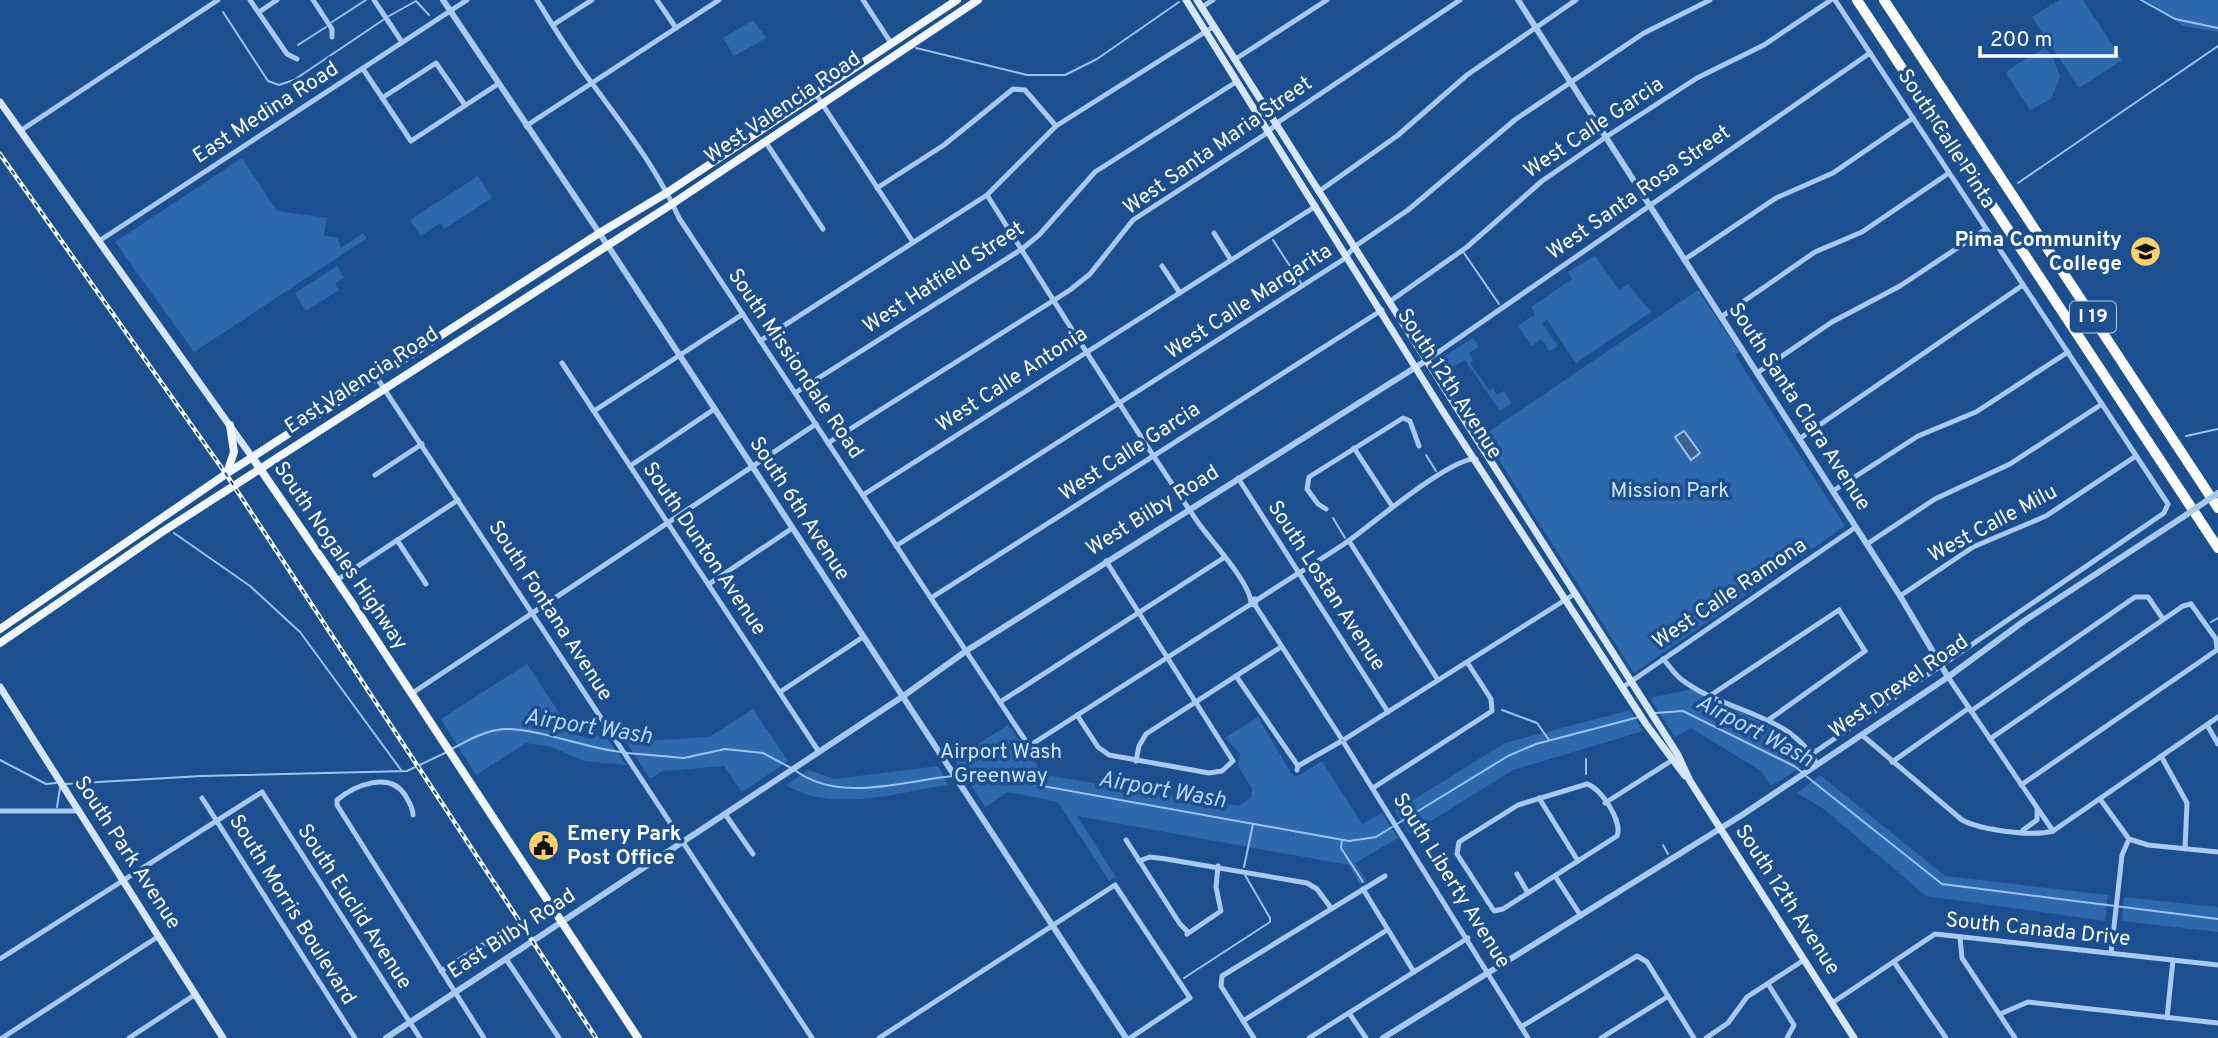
<svg xmlns="http://www.w3.org/2000/svg" width="2218" height="1038" font-family="Overpass,sans-serif">
<rect width="100%" height="100%" fill="#1b4f8f"/>
<!-- green -->
<g fill="#2e69ad">
<polygon points="2059,0 2083,0 2122,60 2079,88 2032,17"/>
<polygon points="2146,0 2218,0 2218,32 2183,26"/>
<polygon points="753,20 766,38 734,56 723,38"/>
<polygon points="2044,48 2052,55 2060,77 2051,99 2030,110 2007,75 2008,70"/>
<polygon points="242,158 277,211 327,218 324,235 337,238 341,248 363,233 367,238 194,352 115,242"/>
<polygon points="478,176 492,198 444,229 440,223 421,236 410,220"/>
<polygon points="1595,256 1619,290 1628,284 1651,312 1576,363 1547,320 1542,323 1558,346 1550,351 1541,339 1532,346 1518,326 1535,314 1531,307 1572,279 1567,272"/>
<polygon points="337,266 344,278 335,283 339,290 306,311 295,293"/>
<polygon points="1698,290 1739,352 1735,355 1845,526 1634,673 1485,438 1485,434"/>
<polygon points="1473,338 1479,346 1469,353 1473,360 1470,363 1489,390 1493,388 1497,395 1504,391 1512,403 1500,411 1465,360 1452,368 1443,357"/>
<polygon points="527,664 573,734 592,739 603,732 626,765 584,761 552,747 526,743 476,775 441,719"/>
<path d="M1692,689C1732,709 1783,726 1810,762L1771,786L1761,771L1691,728L1675,737L1650,698Z"/>
<polygon points="753,709 788,761 742,792 724,766 662,771 650,779 626,742 709,737"/>
<polygon points="1630,710 1643,731 1513,770 1410,834 1395,811 1505,743"/>
<polygon points="1258,717 1291,773 1296,777 1322,761 1362,824 1382,813 1398,838 1355,863 1366,880 1360,884 1349,865 1077,816 1116,877 1109,881 1058,802 1008,792 985,807 954,759 1008,725 1044,775 1239,806 1251,798 1252,789 1238,766 1240,753 1225,738"/>
<path d="M938,766L948,785C899,792 832,814 786,785L809,770L834,779Z"/>
<polygon points="1820,775 1945,876 2108,895 2105,921 1926,896 1824,809 1797,793"/>
<polygon points="2124,897 2218,907 2218,932 2122,921"/>
</g>
<!-- water -->
<polygon fill="#3c6290" stroke="#9cc4f0" stroke-width="2" points="1684,431 1700,453 1691,460 1675,437"/>
<g fill="none" stroke-linecap="round" stroke-linejoin="round">
<!-- stream -->
<g stroke="#9cc4f0" stroke-width="2">
<polyline points="2141,0 2175,19 2218,28"/>
<polyline points="223,12 268,81 279,85 294,80 383,20"/>
<polyline points="389,16 416,1 429,15"/>
<polyline points="332,22 366,0"/>
<polyline points="298,45 326,27"/>
<polyline points="916,48 1027,75 1065,75 1097,59 1179,2"/>
<polyline points="2018,183 2218,46"/>
<polyline points="1273,240 1301,283"/>
<polyline points="1464,253 1499,304"/>
<polyline points="2186,436 2218,429"/>
<polyline points="1426,455 1436,471"/>
<polyline points="1333,518 1345,538"/>
<polyline points="174,533 250,586 300,632 401,770"/>
<polyline points="2211,622 2218,618"/>
<polyline points="1502,710 1537,723 1549,740"/>
<polyline points="1655,713 1683,711 1794,766 1802,772"/>
<path d="M452,749C465,742 482,732 497,730C526,724 587,749 621,752"/>
<polyline points="627,753 684,758 725,749 763,753 791,768"/>
<polyline points="1586,759 1586,774"/>
<polyline points="0,760 46,784 56,783"/>
<path d="M796,771C840,803 903,781 953,776"/>
<polyline points="959,775 975,774 1349,841 1376,837 1392,827"/>
<polyline points="1806,776 1942,884 2218,919"/>
<polyline points="65,784 201,776 407,771 447,752"/>
<polyline points="57,807 60,788"/>
<polyline points="1397,824 1508,756 1536,744 1639,717"/>
<polyline points="1342,840 1341,848 1363,882"/>
<polyline points="1663,845 1668,854"/>
<polyline points="1244,867 1253,824"/>
<polyline points="1184,978 1270,922 1270,918 1245,875"/>
</g>
<!-- minor -->
<g stroke="#a9c9ee" stroke-width="5">
<polyline points="250,0 287,54 297,59"/>
<polyline points="313,0 332,29 332,37"/>
<polyline points="374,0 402,42"/>
<path d="M537,0C555,29 573,59 594,86C625,128 658,170 679,218L1029,746L1251,604"/>
<polyline points="657,0 676,28"/>
<polyline points="863,0 891,43"/>
<polyline points="1202,7 1213,0"/>
<polyline points="259,12 277,0"/>
<polyline points="553,25 592,0"/>
<polyline points="1234,60 1327,0"/>
<polyline points="363,69 411,141 498,84"/>
<polyline points="815,93 913,242"/>
<polyline points="382,98 436,63 465,105"/>
<polyline points="526,126 719,0"/>
<polyline points="20,131 218,0"/>
<polyline points="765,141 823,229"/>
<polyline points="877,188 944,145 1013,89 1025,90 1056,126"/>
<polyline points="1318,192 1397,136 1467,75 1576,0"/>
<path d="M987,195C1056,304 1124,414 1197,521C1209,539 1252,584 1251,604L1255,605L1256,599H1251"/>
<polyline points="1214,233 1231,260"/>
<polyline points="99,241 467,0"/>
<polyline points="1684,260 1776,198 1833,173 1913,118"/>
<polyline points="1162,266 1180,293"/>
<polyline points="1389,302 1467,247 1542,181 1606,137 1697,78 1764,45 1831,0"/>
<polyline points="1721,317 1815,252 1862,232 1949,173"/>
<polyline points="760,341 987,195 1056,126 1213,27"/>
<polyline points="1427,360 1870,53"/>
<polyline points="562,363 819,752"/>
<polyline points="1757,373 1832,322 1900,286 1986,229"/>
<polyline points="377,378 812,1038"/>
<polyline points="795,393 1022,249 1039,235 1095,172 1236,82"/>
<polyline points="594,411 743,314"/>
<polyline points="1799,439 2023,285"/>
<polyline points="828,443 1070,290 1090,274 1133,220 1264,135 1280,121 1460,0"/>
<polyline points="1354,448 1392,506"/>
<polyline points="630,466 713,410"/>
<polyline points="375,475 422,444"/>
<polyline points="1238,478 1388,712"/>
<polyline points="1833,491 1918,436 1976,412 2068,352"/>
<polyline points="863,495 1316,206"/>
<polyline points="1326,509 1318,504 1307,489 1309,477 1403,418 1410,421 1419,446"/>
<polyline points="397,540 426,584"/>
<polyline points="1349,541 1438,680"/>
<polyline points="1867,544 1935,499 2010,464 2102,404"/>
<polyline points="896,546 1344,259 1354,247 1408,210 1516,119 1644,33 1710,0"/>
<polyline points="337,580 458,500"/>
<polyline points="709,584 791,529"/>
<polyline points="1900,596 1973,547 2046,516 2136,456"/>
<polyline points="931,598 1382,310"/>
<path d="M1257,600C1286,581 1317,562 1347,542C1370,526 1452,456 1476,459"/>
<polyline points="1255,605 1341,738"/>
<polyline points="1839,610 1865,651"/>
<path d="M1663,659C1669,665 1674,674 1681,679C1722,712 1793,713 1817,765"/>
<polyline points="1236,676 1298,766"/>
<polyline points="1948,677 2053,831"/>
<polyline points="1623,687 1856,527"/>
<polyline points="780,692 863,637"/>
<polyline points="411,694 816,424"/>
<polyline points="1711,695 1839,610"/>
<polyline points="1000,702 1225,557"/>
<polyline points="1971,711 2135,597 2148,597 2163,619"/>
<polyline points="1077,715 1098,747 1109,755 1209,773 1222,771 1233,761 1106,561"/>
<polyline points="1767,721 1865,651"/>
<polyline points="2207,725 2218,744"/>
<path d="M1862,735L1962,820C1981,830 2032,837 2053,831L2218,717"/>
<polyline points="1345,739 1576,593"/>
<polyline points="1990,739 2183,606 2191,604"/>
<polyline points="1344,743 1528,1038"/>
<polyline points="1812,754 2164,513 2168,504 1835,0"/>
<polyline points="2161,756 2187,803 2185,849"/>
<polyline points="1136,761 1139,746 1146,734 1281,647"/>
<polyline points="1892,762 1969,708"/>
<polyline points="1297,770 1298,766 1340,742"/>
<path d="M1587,784C1601,788 1623,822 1617,836L1503,909L1494,911L1457,854L1459,842L1518,805Z"/>
<polyline points="2021,785 2217,650 2216,639 2191,604"/>
<polyline points="1373,788 1492,711 1491,699 1467,662"/>
<polyline points="202,798 355,1038"/>
<polyline points="1539,798 1578,861"/>
<polyline points="2100,799 2129,839 2148,845 2218,852"/>
<polyline points="1605,803 1671,761"/>
<polyline points="0,811 80,811"/>
<polyline points="725,814 753,854"/>
<path d="M413,815C413,807 409,802 405,795C390,771 355,785 337,800V805L484,1038"/>
<polyline points="2023,830 2037,820 2037,810"/>
<polyline points="1126,840 1180,924 1187,931"/>
<polyline points="1139,861 1150,857 1166,859 1307,883 1317,889 1331,908"/>
<polyline points="1517,874 1528,893"/>
<polyline points="1555,876 1581,916"/>
<polyline points="1363,889 1414,972"/>
<polyline points="1187,934 1221,911 1216,887 1218,866"/>
<polyline points="1960,937 1962,958 2015,1038"/>
<polyline points="2111,953 2122,855 2129,839"/>
<polyline points="0,959 262,792 420,1038"/>
<polyline points="506,959 559,1038"/>
<polyline points="1894,962 1946,1038"/>
<polyline points="441,971 486,943"/>
<polyline points="1768,984 1794,1025 1787,1038"/>
<polyline points="1832,1003 1935,934 2218,965"/>
<polyline points="1349,1013 1366,1038"/>
<polyline points="2000,1014 2028,1002 2218,1023"/>
<polyline points="2167,1018 2173,960"/>
<polyline points="1243,1021 1387,930"/>
<polyline points="1521,1027 1637,956 1647,962 1694,1038"/>
<polyline points="2,1038 159,936"/>
<polyline points="129,1038 196,994"/>
<polyline points="879,1038 1115,885 1190,998 1130,1038"/>
<polyline points="1254,1038 1221,986 1222,976 1385,876"/>
<polyline points="1309,1038 1468,938"/>
<polyline points="1601,1038 1667,997"/>
<polyline points="1706,1038 1728,1023 1747,997 1804,960"/>
</g>
<!-- tertiary -->
<g stroke="#a9c9ee" stroke-width="6">
<polyline points="443,0 616,258 1126,1038"/>
<polyline points="1518,0 1900,596 1948,677"/>
<polyline points="386,1038 902,697 966,651 1427,360"/>
<polyline points="1383,1038 1742,815 1948,677 2024,621 2183,517"/>
</g>
<!-- secondary -->
<g stroke="#d6e6fa" stroke-width="7">
<polyline points="1186,0 1442,410 1646,724 1685,776"/>
<polyline points="1197,0 1678,755 1690,781 1854,1038"/>
<polyline points="0,102 252,457"/>
<polyline points="0,687 223,1038"/>
</g>
<!-- primary -->
<g stroke="#f0f6ff" stroke-width="8">
<polyline points="252,457 352,603 638,1038"/>
<polyline points="227,473 234,452 230,425"/>
<polyline points="0,629 226,474 598,234 668,192 957,0"/>
<polyline points="0,643 162,532 672,204 978,0"/>
</g>
<!-- motorway -->
<g stroke="#fff" stroke-width="10">
<polyline points="1857,0 2218,548"/>
<polyline points="1884,0 2218,508"/>
</g>
<defs>
<polyline id="rail" points="0,154 226,474 596,1038"/>
</defs>
<!-- rail casing -->
<use href="#rail" stroke="#fff" stroke-width="4.5"/>
<!-- rail -->
<use href="#rail" stroke="#1b4f8f" stroke-width="2" stroke-dasharray="5" stroke-linecap="butt"/>
<!-- tertiary-bridge -->
<polyline stroke="#a9c9ee" stroke-width="6" points="2183,517 2218,493"/>
</g>
<!-- icons -->
<defs>
<symbol id="university-disc" viewBox="-11 -11 22 22"><circle r="9.5" fill="#ffd166" stroke="#1b4f8f"/><path d="M0-5L7-2L0 1L-7-2ZM-4 1L0 2.5L4 1V4Q0 6-4 4Z" fill="#111"/></symbol>
<symbol id="civic-disc" viewBox="-11 -11 22 22"><circle r="9.5" fill="#ffd166" stroke="#1b4f8f"/><path d="M-.6-6.5H3V-4.5H.6V-3L4-1V1h2V6H-6V1h2V-1L-.6-3ZM-1.2 2.5V6h2.4V2.5Z" fill="#111"/></symbol>
</defs>
<g fill-rule="evenodd">
<use href="#university-disc" x="2128" y="234" width="35" height="35"/>
<use href="#civic-disc" x="526" y="828" width="35" height="35"/>
</g>
<g text-anchor="middle" dominant-baseline="central" stroke-width="7" stroke-linejoin="round" paint-order="stroke">
<!-- shield labels -->
<rect fill="#1b4f8f" stroke="#bbcadd" stroke-width="2" x="2070" y="301.5" width="46" height="31" rx="5"/>
<g font-size="19" font-weight="bold" fill="#fff">
<text x="2093" y="317">I 19</text>
</g>
<!-- street labels -->
<g font-size="21" fill="#fff" stroke="#1b4f8f">
<text transform="translate(783 108) rotate(-34)">West Valencia Road</text>
<text transform="translate(266 113) rotate(-33)">East Medina Road</text>
<text transform="translate(1594 128) rotate(-34)">West Calle Garcia</text>
<text transform="translate(1946 139) rotate(57)">South Calle Pinta</text>
<text transform="translate(1218 146) rotate(-35)">West Santa Maria Street</text>
<text transform="translate(1639 193) rotate(-35)">West Santa Rosa Street</text>
<text transform="translate(944 278) rotate(-33)">West Hatfield Street</text>
<text transform="translate(1249 302) rotate(-33)">West Calle Margarita</text>
<text transform="translate(795 364) rotate(56)">South Missiondale Road</text>
<text transform="translate(1012 380) rotate(-33)">West Calle Antonia</text>
<text transform="translate(362 381) rotate(-33)">East Valencia Road</text>
<text transform="translate(1449 384) rotate(57)">South 12th Avenue</text>
<text transform="translate(1799 407) rotate(57)">South Santa Clara Avenue</text>
<text transform="translate(1130 452) rotate(-33)">West Calle Garcia</text>
<text transform="translate(799 509) rotate(57)">South 6th Avenue</text>
<text transform="translate(1153 511) rotate(-32)">West Bilby Road</text>
<text transform="translate(1993 524) rotate(-28)">West Calle Milu</text>
<text transform="translate(704 549) rotate(56)">South Dunton Avenue</text>
<text transform="translate(340 556) rotate(56)">South Nogales Highway</text>
<text transform="translate(1326 586) rotate(57)">South Lostan Avenue</text>
<text transform="translate(1730 594) rotate(-34)">West Calle Ramona</text>
<text transform="translate(550 611) rotate(57)">South Fontana Avenue</text>
<text transform="translate(1899 687) rotate(-35)">West Drexel Road</text>
<text transform="translate(127 853) rotate(57)">South Park Avenue</text>
<text transform="translate(1451 881) rotate(58)">South Liberty Avenue</text>
<text transform="translate(1787 900) rotate(57)">South 12th Avenue</text>
<text transform="translate(354 907) rotate(57)">South Euclid Avenue</text>
<text transform="translate(292 910) rotate(58)">South Morris Boulevard</text>
<text transform="translate(2038 930) rotate(6)">South Canada Drive</text>
<text transform="translate(512 934) rotate(-33)">East Bilby Road</text>
</g>
<!-- poi labels -->
<g font-size="21" font-weight="bold" fill="#fff" stroke="#1b4f8f" text-anchor="end">
<text x="2122" y="240">Pima Community<tspan x="2122" dy="24">College</tspan></text>
<text x="567" y="834" text-anchor="start">Emery Park<tspan x="567" dy="24">Post Office</tspan></text>
</g>
<!-- park labels -->
<g font-size="21" fill="#cfe3fa" stroke="#1b4f8f">
<text x="1670" y="491">Mission Park</text>
<text x="1001" y="752">Airport Wash<tspan x="1001" dy="24">Greenway</tspan></text>
</g>
<!-- water labels -->
<g font-size="23" font-style="italic" fill="#b5d3f5" stroke="#1b4f8f">
<text transform="translate(588 728) rotate(9)">Airport Wash</text>
<text transform="translate(1754 732) rotate(28)">Airport Wash</text>
<text transform="translate(1162 791) rotate(10)">Airport Wash</text>
</g>
</g>
<!-- scale -->
<path d="M1980 46v10h136v-10" fill="none" stroke="#ffffff" stroke-width="3.5"/>
<text x="1990" y="46" font-size="21" fill="#ffffff" stroke="#1b4f8f" stroke-width="5" paint-order="stroke">200 m</text>
</svg>
